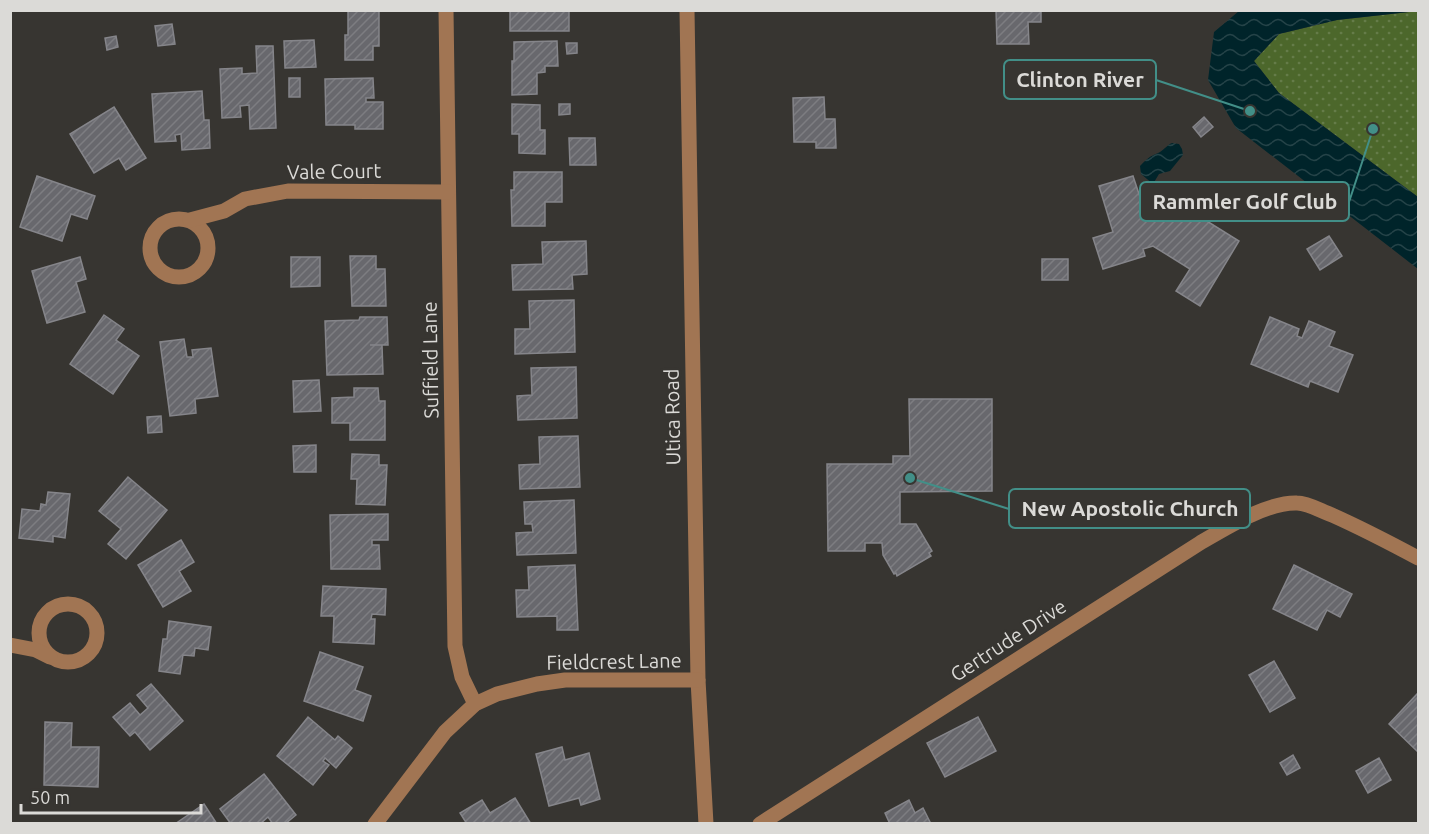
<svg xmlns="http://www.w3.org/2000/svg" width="1429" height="834" font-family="Ubuntu,sans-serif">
<defs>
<pattern id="grass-dots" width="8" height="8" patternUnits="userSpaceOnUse" patternTransform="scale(1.5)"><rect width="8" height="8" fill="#4c672b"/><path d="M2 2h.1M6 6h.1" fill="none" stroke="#657c49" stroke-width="1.8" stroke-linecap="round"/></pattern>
<pattern id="water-waves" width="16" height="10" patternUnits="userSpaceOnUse" patternTransform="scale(1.5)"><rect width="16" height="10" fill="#00242a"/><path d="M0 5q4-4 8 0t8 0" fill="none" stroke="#254348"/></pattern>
<pattern id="building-hatch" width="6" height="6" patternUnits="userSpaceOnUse" patternTransform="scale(1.5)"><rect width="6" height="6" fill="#68686d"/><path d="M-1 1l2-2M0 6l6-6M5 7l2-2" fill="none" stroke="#7d7d81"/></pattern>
</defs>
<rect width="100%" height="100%" fill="#373531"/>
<!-- grass -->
<polygon fill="url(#grass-dots)" points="1418,11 1418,197 1279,93 1254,61 1279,34 1337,20"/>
<!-- water -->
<g fill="url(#water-waves)">
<polygon points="1239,11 1418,11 1337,20 1279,34 1254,61 1279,93 1418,197 1418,269 1236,128 1208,80 1214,32"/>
<path d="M1172,143L1179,144L1182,149L1183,155L1170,171L1159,174L1153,184L1141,174L1140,166C1149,157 1149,157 1160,152C1165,149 1167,145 1172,143Z"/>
</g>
<!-- building -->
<g fill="url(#building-hatch)" stroke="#85858a" stroke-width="1.5">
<polygon points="348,10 379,10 379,46 373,46 373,60 345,60 345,35 348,35"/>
<rect x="510" y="10" width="59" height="21"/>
<polygon points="996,10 1041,10 1041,22 1028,22 1029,44 997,44"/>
<polygon points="172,24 175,44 158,46 155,26"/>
<polygon points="116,36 118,47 107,50 105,38"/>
<polygon points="314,40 316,67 285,68 284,41"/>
<polygon points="557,41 558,66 545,66 545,72 537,73 537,94 512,95 512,61 514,61 514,42"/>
<polygon points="566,43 577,43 577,53 567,54"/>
<polygon points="256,46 273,46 276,128 250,129 249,105 240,106 241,117 222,118 220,69 242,68 242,74 257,73"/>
<rect x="289" y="78" width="11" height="19"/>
<polygon points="373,78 374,98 366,98 366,102 383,102 383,129 355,129 355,125 326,125 325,79"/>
<polygon points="202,91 204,120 209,120 210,148 182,150 181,134 175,135 176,141 155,142 152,94"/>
<polygon points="824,97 825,119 835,119 836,148 816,148 816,142 794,142 793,98"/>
<polygon points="512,104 540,105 540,130 545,130 545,154 519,153 519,134 512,134"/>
<polygon points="559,104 570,104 570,114 559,115"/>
<polygon points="114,107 146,158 126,170 119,158 94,173 70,134"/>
<polygon points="1204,117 1213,127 1201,137 1193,127"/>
<polygon points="569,138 595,138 596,165 570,165"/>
<polygon points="514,172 562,172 562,202 545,202 545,226 512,226 511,190 514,190"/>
<polygon points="37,176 95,196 87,219 71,214 62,241 20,227"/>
<polygon points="1133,176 1143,206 1159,216 1170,198 1239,241 1200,306 1176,291 1190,269 1153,246 1143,249 1145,256 1103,269 1093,238 1113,232 1099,186"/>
<polygon points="1329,236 1342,256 1320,270 1307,249"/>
<polygon points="586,241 587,274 572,275 573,289 513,290 512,265 543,264 542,242"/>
<polygon points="350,256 376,256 376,269 385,269 386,306 352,306"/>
<polygon points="80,257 86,279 76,282 85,312 47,323 32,271"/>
<polygon points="291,257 320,257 320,286 291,287"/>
<rect x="1042" y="259" width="26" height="21"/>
<polygon points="574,300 575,352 515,354 515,329 530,329 529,301"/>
<polygon points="104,315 124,329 116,340 139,356 113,394 70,364"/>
<polygon points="360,317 387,317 388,345 370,345 382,345 383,374 327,375 325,321 359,320"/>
<polygon points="1270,317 1299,329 1297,336 1302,338 1309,321 1335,332 1329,346 1353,355 1338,392 1310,381 1308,387 1251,364"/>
<polygon points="184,339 187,357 193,357 192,350 211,348 218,396 195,399 196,413 170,416 160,342"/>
<polygon points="576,367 577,418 518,420 517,396 532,395 531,368"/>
<polygon points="319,380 321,411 294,412 293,381"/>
<polygon points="354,388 378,388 379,401 385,401 385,440 350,440 350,423 332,423 332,398 354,397"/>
<polygon points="909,399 992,399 992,491 900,492 900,524 916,524 932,551 929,553 931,556 897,576 896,573 894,574 883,555 882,543 865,543 865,551 828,551 827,464 893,464 893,456 910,456"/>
<polygon points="161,416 162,432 148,433 147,417"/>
<polygon points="578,436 580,487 520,489 519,465 540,464 539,437"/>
<polygon points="316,445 316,472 294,472 293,446"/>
<polygon points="352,454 379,455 379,465 387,465 385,505 356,504 357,479 351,479"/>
<polygon points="128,477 167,510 126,559 108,544 121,529 99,511"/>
<polygon points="48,492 70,494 65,538 53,536 53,542 19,538 22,509 40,511 41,504 46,505"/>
<polygon points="574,500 576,553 517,555 516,533 533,532 532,524 525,524 524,502"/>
<polygon points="388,514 388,540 372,540 372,545 379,545 380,569 331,569 330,515"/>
<polygon points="181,540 194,562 179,571 191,591 163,607 138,565"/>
<polygon points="575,565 578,630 557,630 557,616 517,617 516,590 529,590 528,567"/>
<polygon points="1294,565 1352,594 1340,617 1327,610 1317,630 1273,609"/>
<polygon points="323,586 386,589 385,615 372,614 371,619 375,619 374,644 333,642 334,616 321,616"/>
<polygon points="169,621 211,627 208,650 195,648 194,656 183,655 180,674 159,671 163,639 167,639"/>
<polygon points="320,652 363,667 355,690 371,696 363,721 304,701"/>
<polygon points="1274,661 1295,698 1270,712 1249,675"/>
<polygon points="151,684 183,721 150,750 135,732 130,736 113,717 130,703 140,715 148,708 137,695"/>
<polygon points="1418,693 1418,752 1389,724"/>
<polygon points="308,717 335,740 338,736 352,748 336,768 325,758 323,761 329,765 313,785 277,756"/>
<polygon points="978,717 996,751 945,777 927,743"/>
<polygon points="45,722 72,723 71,747 99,747 98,787 44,785"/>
<polygon points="562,747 565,760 589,753 600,799 581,805 579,798 549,806 536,754"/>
<polygon points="1293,755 1300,768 1287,775 1280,763"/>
<polygon points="1379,758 1391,780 1368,793 1356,771"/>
<polygon points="264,774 296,815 285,824 273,824 268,817 260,824 231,824 220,809"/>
<polygon points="515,798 531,824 467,824 460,813 482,800 490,813"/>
<polygon points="909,800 915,813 923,808 931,824 890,824 885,813"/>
<polygon points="204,804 217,824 175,824"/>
</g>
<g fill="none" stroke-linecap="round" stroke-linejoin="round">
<!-- minor -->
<g stroke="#a17553" stroke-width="15">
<polyline points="446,10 455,646 462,677 475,704"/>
<polyline points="687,10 698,680 706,824"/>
<circle cx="179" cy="248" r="29"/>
<polyline points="190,220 224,211 245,199 288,191 448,192"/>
<circle cx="68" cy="633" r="29"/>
<polyline points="10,645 36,650 50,657"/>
<polyline points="375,824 445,732 475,704 497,694 537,684 565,680 698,680"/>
<path d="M760,824L1200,543C1226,528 1267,502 1297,503C1308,503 1321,511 1332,515C1361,528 1390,543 1418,558"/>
</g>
</g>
<g text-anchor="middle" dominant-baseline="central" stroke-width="5" stroke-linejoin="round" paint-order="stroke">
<!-- street labels -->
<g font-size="20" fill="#dbdad7" stroke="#373531">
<text transform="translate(334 171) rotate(-1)">Vale Court</text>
<text transform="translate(430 360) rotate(-91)">Suffield Lane</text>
<text transform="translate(672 417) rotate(-91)">Utica Road</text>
<text transform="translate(1008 640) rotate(-33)">Gertrude Drive</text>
<text transform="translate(614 661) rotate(-1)">Fieldcrest Lane</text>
</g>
</g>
<!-- callouts -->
<path fill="none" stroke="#428f88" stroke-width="2" d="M1250 111L1156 80M1373 129L1349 202M910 478L1009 509"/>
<g fill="#428f88" stroke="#373531" stroke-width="2">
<circle cx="1250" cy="111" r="6"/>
<circle cx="1373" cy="129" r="6"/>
<circle cx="910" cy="478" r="6"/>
</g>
<g fill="#373531" stroke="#428f88" stroke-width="2">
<rect x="1004" y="60" width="152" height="39" rx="6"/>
<rect x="1140" y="182" width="209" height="39" rx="6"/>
<rect x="1009" y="489" width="241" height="39" rx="6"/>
</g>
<g font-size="21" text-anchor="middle" font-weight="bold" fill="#dbdad7">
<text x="1080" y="87">Clinton River</text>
<text x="1245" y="209">Rammler Golf Club</text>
<text x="1130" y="516">New Apostolic Church</text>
</g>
<!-- border -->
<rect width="1429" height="834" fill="none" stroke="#dbdad7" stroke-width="24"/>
<!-- scale -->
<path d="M21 804v9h180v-9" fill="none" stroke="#dbdad7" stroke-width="3"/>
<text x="30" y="804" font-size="18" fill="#dbdad7" stroke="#373531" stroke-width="4.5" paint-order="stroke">50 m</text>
</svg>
